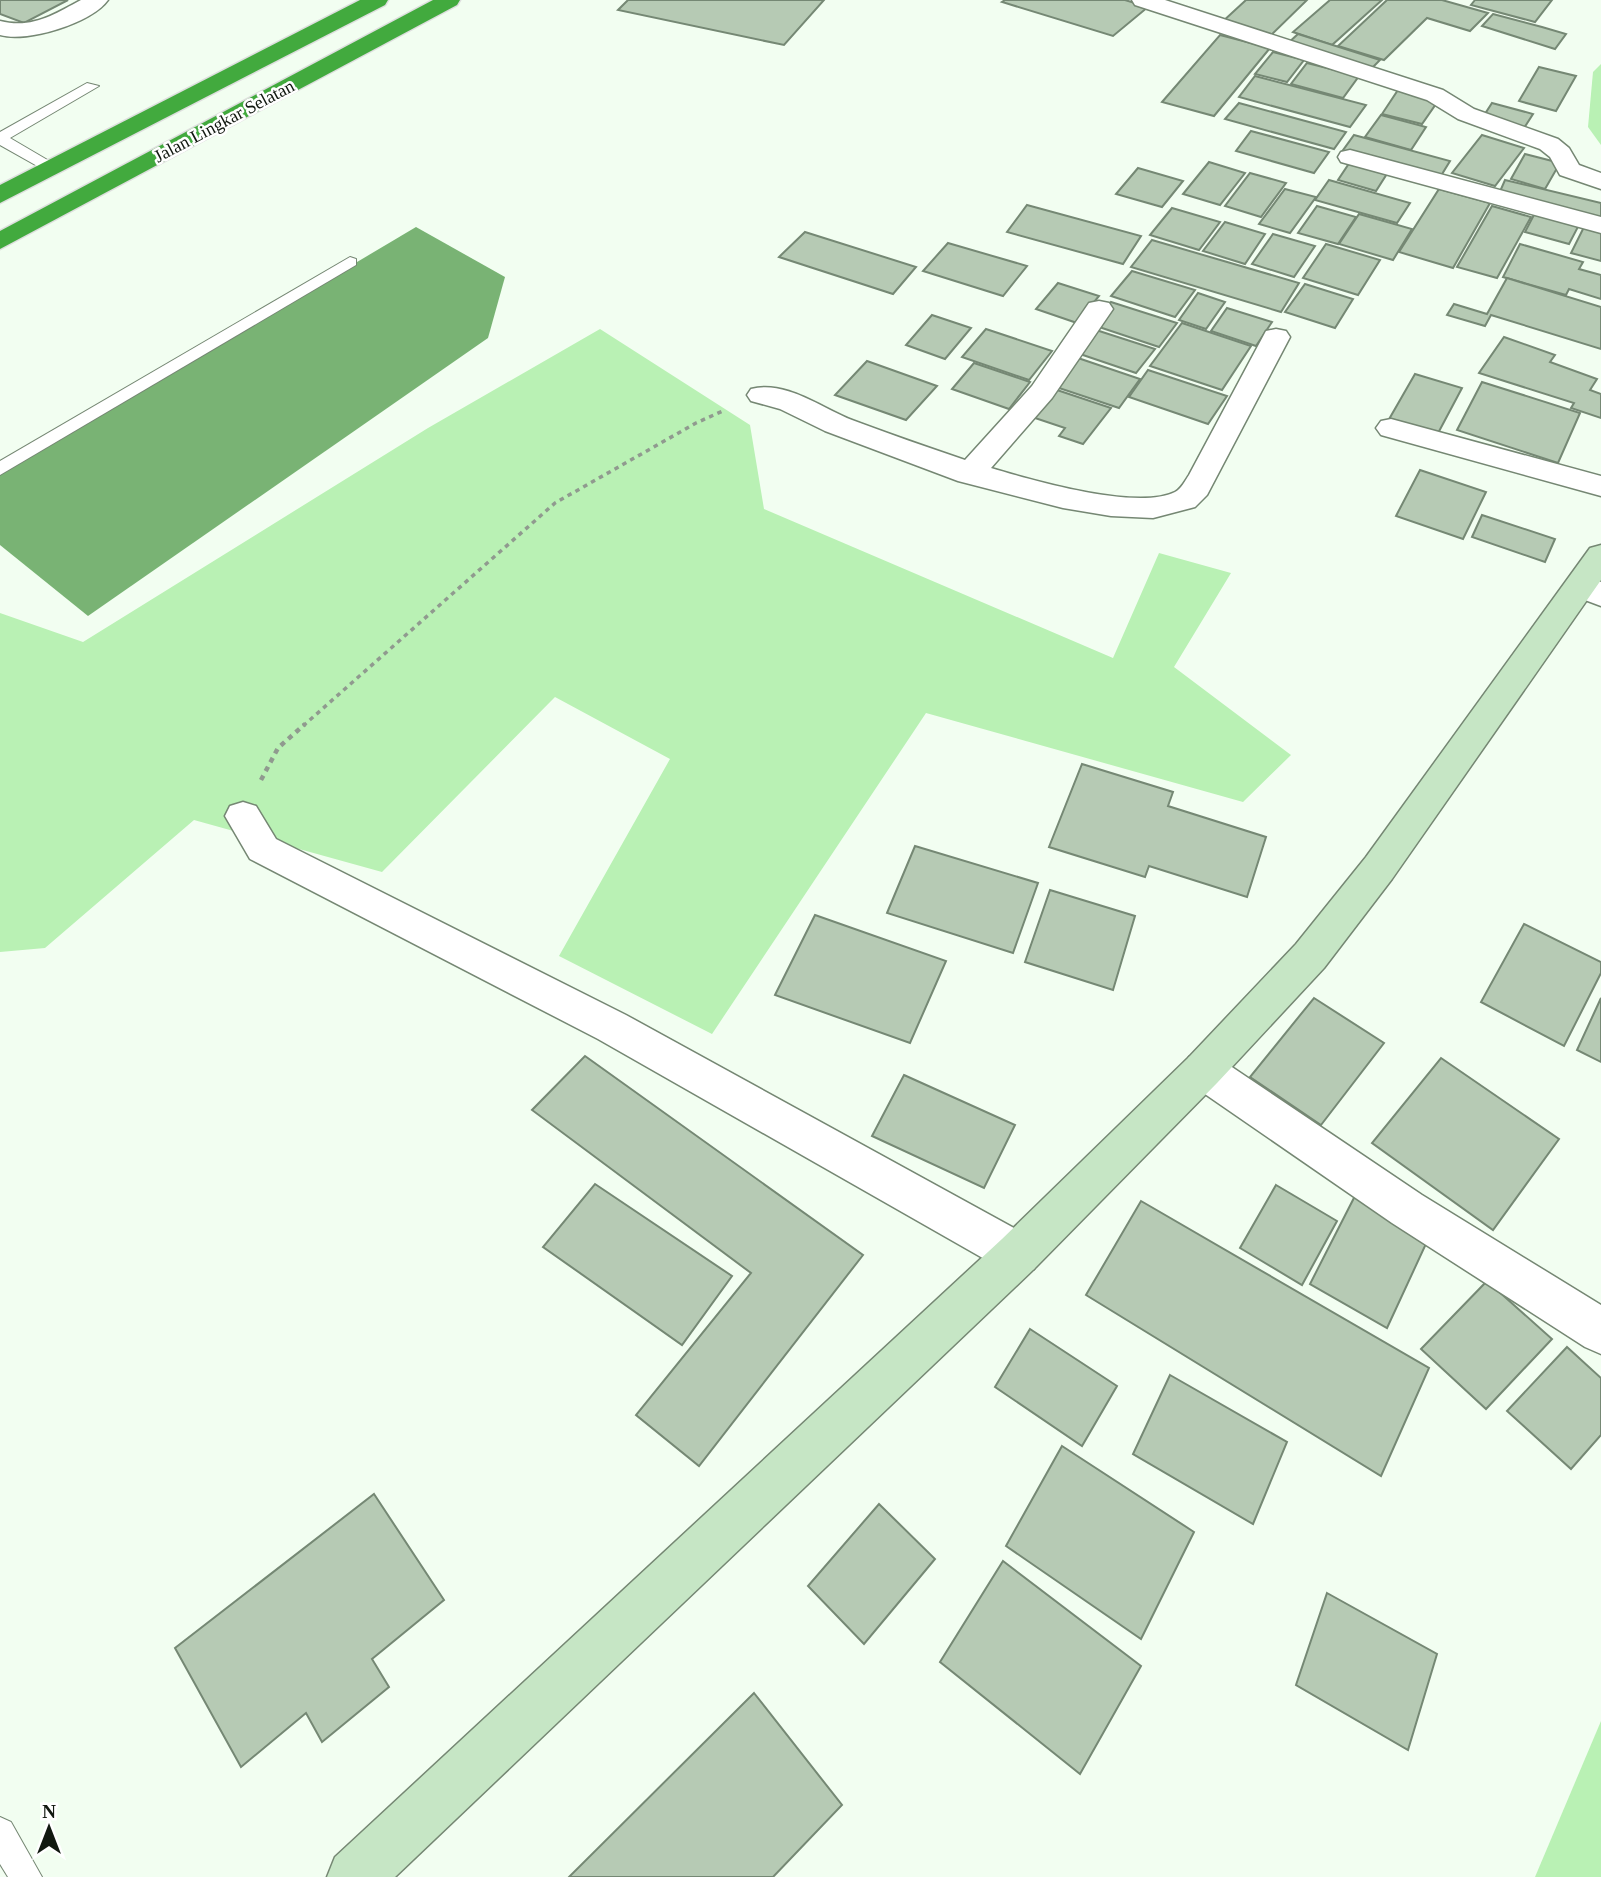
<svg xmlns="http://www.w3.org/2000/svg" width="1601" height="1877" font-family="'Times New Roman',serif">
<rect width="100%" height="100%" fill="#f2fef1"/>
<!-- green -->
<g fill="#b9f1b4">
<polygon points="1601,64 1601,145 1588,127 1593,72"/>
<polygon points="600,329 750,425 764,509 1113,658 1159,553 1231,573 1174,667 1291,755 1243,802 926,713 712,1034 559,956 670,759 555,697 382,872 194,820 45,948 0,952 0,613 83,642 428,428"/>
<polygon points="1601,1721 1601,1877 1535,1877"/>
</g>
<!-- water -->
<polygon fill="#79b374" points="416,227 505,277 488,338 88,616 0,545 0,474"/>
<!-- building -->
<g fill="#b6cab4" stroke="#758874" stroke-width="2">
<polygon points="0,0 68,0 24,23 0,14"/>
<polygon points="628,0 824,0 784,45 618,10"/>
<polygon points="1005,0 1125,0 1148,7 1113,36 1002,2"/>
<polygon points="1246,0 1307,0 1269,37 1221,23"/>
<polygon points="1330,0 1382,0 1332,45 1293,32"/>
<polygon points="1387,0 1442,0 1488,13 1470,31 1427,18 1384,60 1338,46"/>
<polygon points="1475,0 1552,0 1535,22 1471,5"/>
<polygon points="1493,14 1542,27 1566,34 1555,49 1482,26"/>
<polygon points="1298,34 1380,60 1369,71 1286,45"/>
<polygon points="1220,35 1270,48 1214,116 1162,102"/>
<polygon points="1273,52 1304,60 1287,82 1255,74"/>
<polygon points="1307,63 1359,76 1343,98 1291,84"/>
<polygon points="1539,67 1576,76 1556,111 1519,101"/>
<polygon points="1255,76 1366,105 1350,127 1239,97"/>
<polygon points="1398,90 1438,101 1422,124 1382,114"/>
<polygon points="1239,103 1346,132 1334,149 1225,119"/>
<polygon points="1492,103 1533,114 1524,128 1483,117"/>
<polygon points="1381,115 1426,127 1411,150 1365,137"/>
<polygon points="1251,131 1329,152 1314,173 1236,151"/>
<polygon points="1354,135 1450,161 1439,179 1341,153"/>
<polygon points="1482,135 1524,148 1495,186 1452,173"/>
<polygon points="1525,154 1560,163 1545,189 1511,179"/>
<polygon points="1352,159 1390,169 1376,191 1338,180"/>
<polygon points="1209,162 1245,173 1220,205 1183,194"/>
<polygon points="1138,168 1183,181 1162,207 1116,194"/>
<polygon points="1250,173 1286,183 1261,217 1225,206"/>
<polygon points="1329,180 1410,203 1397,223 1315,200"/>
<polygon points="1505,180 1601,203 1601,221 1498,196"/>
<polygon points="1285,189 1316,197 1290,233 1259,224"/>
<polygon points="1439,189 1490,203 1453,268 1399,252"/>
<polygon points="1027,205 1141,236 1123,264 1007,232"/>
<polygon points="1317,206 1356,217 1338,244 1298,233"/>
<polygon points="1492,206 1531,217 1497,278 1457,267"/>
<polygon points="1172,208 1220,222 1199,250 1150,235"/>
<polygon points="1536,211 1580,223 1569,244 1525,232"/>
<polygon points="1359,214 1412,229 1393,260 1339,244"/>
<polygon points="1225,222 1265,234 1245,264 1203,251"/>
<polygon points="1585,225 1601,230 1601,261 1571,253"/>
<polygon points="805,232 916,267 893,294 779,257"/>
<polygon points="1273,234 1315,246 1294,277 1252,264"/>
<polygon points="1152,240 1299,283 1281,312 1131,267"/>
<polygon points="948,243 1027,266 1003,296 923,271"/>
<polygon points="1326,244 1380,260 1358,295 1303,278"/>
<polygon points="1520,244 1583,262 1579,269 1601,275 1601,299 1569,289 1566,295 1503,277"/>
<polygon points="1132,271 1195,290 1175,317 1111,296"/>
<polygon points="1507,278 1601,307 1601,349 1491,315 1485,326 1447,315 1454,304 1487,314"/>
<polygon points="1058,283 1099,296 1077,323 1036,309"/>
<polygon points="1305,284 1353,299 1335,328 1285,312"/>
<polygon points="1198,293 1225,302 1206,329 1179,320"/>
<polygon points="1111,302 1177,323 1159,347 1093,325"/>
<polygon points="1227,308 1272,322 1256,346 1211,331"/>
<polygon points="932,315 971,328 945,359 906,345"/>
<polygon points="1182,323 1251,346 1222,390 1150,366"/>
<polygon points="986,329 1052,351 1029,380 962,357"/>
<polygon points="1093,329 1155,349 1136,373 1074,352"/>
<polygon points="1504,337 1555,355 1550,362 1597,379 1590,390 1601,394 1601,418 1571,408 1574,403 1479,373"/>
<polygon points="1075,357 1140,379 1119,408 1053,386"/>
<polygon points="867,361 937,386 906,420 835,395"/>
<polygon points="974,363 1030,382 1009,409 952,389"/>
<polygon points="1148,370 1227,396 1208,424 1129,397"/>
<polygon points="1415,374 1462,388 1436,437 1388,421"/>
<polygon points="1482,382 1580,413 1558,463 1457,430"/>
<polygon points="1051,388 1111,408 1083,444 1059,436 1065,428 1029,416"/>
<polygon points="1420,470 1486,492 1463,539 1396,516"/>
<polygon points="1482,515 1555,539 1545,562 1472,537"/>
<polygon points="1082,764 1173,792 1168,806 1266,837 1247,897 1149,866 1145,877 1049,847"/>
<polygon points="915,846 1038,883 1013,953 887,913"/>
<polygon points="1050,890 1135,916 1113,990 1025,962"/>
<polygon points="815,915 946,961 910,1043 775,995"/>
<polygon points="1524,924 1601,962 1601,973 1564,1046 1481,1002"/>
<polygon points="1314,998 1384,1043 1321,1125 1250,1077"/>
<polygon points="1601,998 1601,1062 1577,1050"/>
<polygon points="585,1056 863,1255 699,1466 636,1415 751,1273 532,1110"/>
<polygon points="1441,1058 1559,1139 1493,1230 1372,1143"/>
<polygon points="904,1075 1015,1125 984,1188 872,1136"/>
<polygon points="595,1184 732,1276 682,1345 543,1247"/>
<polygon points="1276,1185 1337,1221 1302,1285 1240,1248"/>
<polygon points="1357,1192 1431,1233 1387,1328 1310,1284"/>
<polygon points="1141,1201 1429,1368 1381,1476 1086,1295"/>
<polygon points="1487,1281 1552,1339 1486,1409 1421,1349"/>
<polygon points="1030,1329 1117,1386 1082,1446 995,1387"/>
<polygon points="1567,1347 1601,1378 1601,1435 1571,1469 1507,1411"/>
<polygon points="1170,1375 1287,1442 1253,1524 1133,1454"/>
<polygon points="1062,1446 1194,1532 1141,1639 1006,1546"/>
<polygon points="374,1494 444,1600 372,1659 389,1687 322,1742 306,1713 241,1767 175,1648"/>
<polygon points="879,1504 935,1559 864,1644 808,1586"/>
<polygon points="1003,1561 1141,1666 1080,1774 940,1662"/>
<polygon points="1327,1593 1437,1654 1408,1750 1296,1685"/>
<polygon points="754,1693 842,1805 773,1877 569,1877"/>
</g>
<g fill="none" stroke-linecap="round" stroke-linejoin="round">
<defs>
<g id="lane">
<polygon points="87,83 99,86 10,138 56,165 56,171 46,171 0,145 0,132"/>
<polygon points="350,257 356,259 356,265 0,475 0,461"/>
<polygon points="0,1817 11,1822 42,1877 8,1877 0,1864"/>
</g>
<g id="street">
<path d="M81,0H108C92,23 27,43 0,35V21C32,29 53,15 81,0Z"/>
<polygon points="1132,0 1165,0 1443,90 1474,109 1558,139 1569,148 1579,165 1601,173 1601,189 1560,175 1550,157 1540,149 1458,119 1427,100 1135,5"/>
<polygon points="1350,150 1601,217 1601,233 1341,162 1338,157 1341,152"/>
<path d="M1099,301L1109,303L1113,309L1052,398L991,468C1031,480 1137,511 1175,492C1181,489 1185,481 1189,475L1266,331L1276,329L1286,331L1290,337L1207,495L1195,507L1153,518L1111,516L1063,508L958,481L825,431L780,409L751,401L747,395L751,389C786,380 821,408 852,420C889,434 927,447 965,460L1032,386L1089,303Z"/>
<polygon points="1391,419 1601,476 1601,496 1381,435 1376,428 1381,421"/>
<polygon points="1580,575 1601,582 1601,606 1569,594 1564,586 1569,578"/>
<polygon points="243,802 256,806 276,839 626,1015 1034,1239 1040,1254 1034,1269 1018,1275 1002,1269 598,1039 250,859 225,816 230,806"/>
<polygon points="1203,1052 1217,1057 1422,1195 1601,1305 1601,1354 1585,1347 1392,1223 1189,1083 1183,1070 1189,1057"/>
</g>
<polygon id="secondary" points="1601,545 1601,580 1392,879 1324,968 1217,1083 1034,1269 395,1877 327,1877 335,1857 1002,1239 1189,1057 1296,944 1366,857 1590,548"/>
<g id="highway">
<polygon points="360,0 388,0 385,5 0,203 0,185"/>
<polygon points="433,0 460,0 457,5 0,249 0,231"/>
</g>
</defs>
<!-- lane casing -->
<use href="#lane" stroke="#758773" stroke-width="2"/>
<!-- street casing -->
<use href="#street" stroke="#758773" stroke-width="3"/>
<!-- secondary casing -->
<use href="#secondary" stroke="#758773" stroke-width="3"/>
<!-- highway casing -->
<use href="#highway" stroke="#dedfde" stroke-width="3"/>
<!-- path-far1 -->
<polyline stroke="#909a8f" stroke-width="3.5" stroke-dasharray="4.5 4.5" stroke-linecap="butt" points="303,726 555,503 696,423 725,410"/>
<!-- path -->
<polyline stroke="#909a8f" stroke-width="4.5" stroke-dasharray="5 5" stroke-linecap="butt" points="261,780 278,748 305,724"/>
<!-- lane -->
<use href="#lane" fill="#fff" fill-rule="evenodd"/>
<!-- street -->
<use href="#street" fill="#fff" fill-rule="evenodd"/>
<!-- secondary -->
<use href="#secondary" fill="#c6e6c5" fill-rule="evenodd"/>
<!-- highway -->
<use href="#highway" fill="#42aa3e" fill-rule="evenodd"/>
</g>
<g text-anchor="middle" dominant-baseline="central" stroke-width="5" stroke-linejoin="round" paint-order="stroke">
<!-- far-street labels -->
<g font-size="18" fill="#111810" stroke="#fff">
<text transform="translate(224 121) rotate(-28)">Jalan Lingkar Selatan</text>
</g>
</g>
<!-- north arrow -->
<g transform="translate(49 1828)" stroke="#ffffff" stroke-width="5" paint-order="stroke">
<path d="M0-5L12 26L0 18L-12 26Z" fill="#111810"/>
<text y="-10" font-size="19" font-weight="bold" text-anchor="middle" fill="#111810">N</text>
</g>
</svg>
